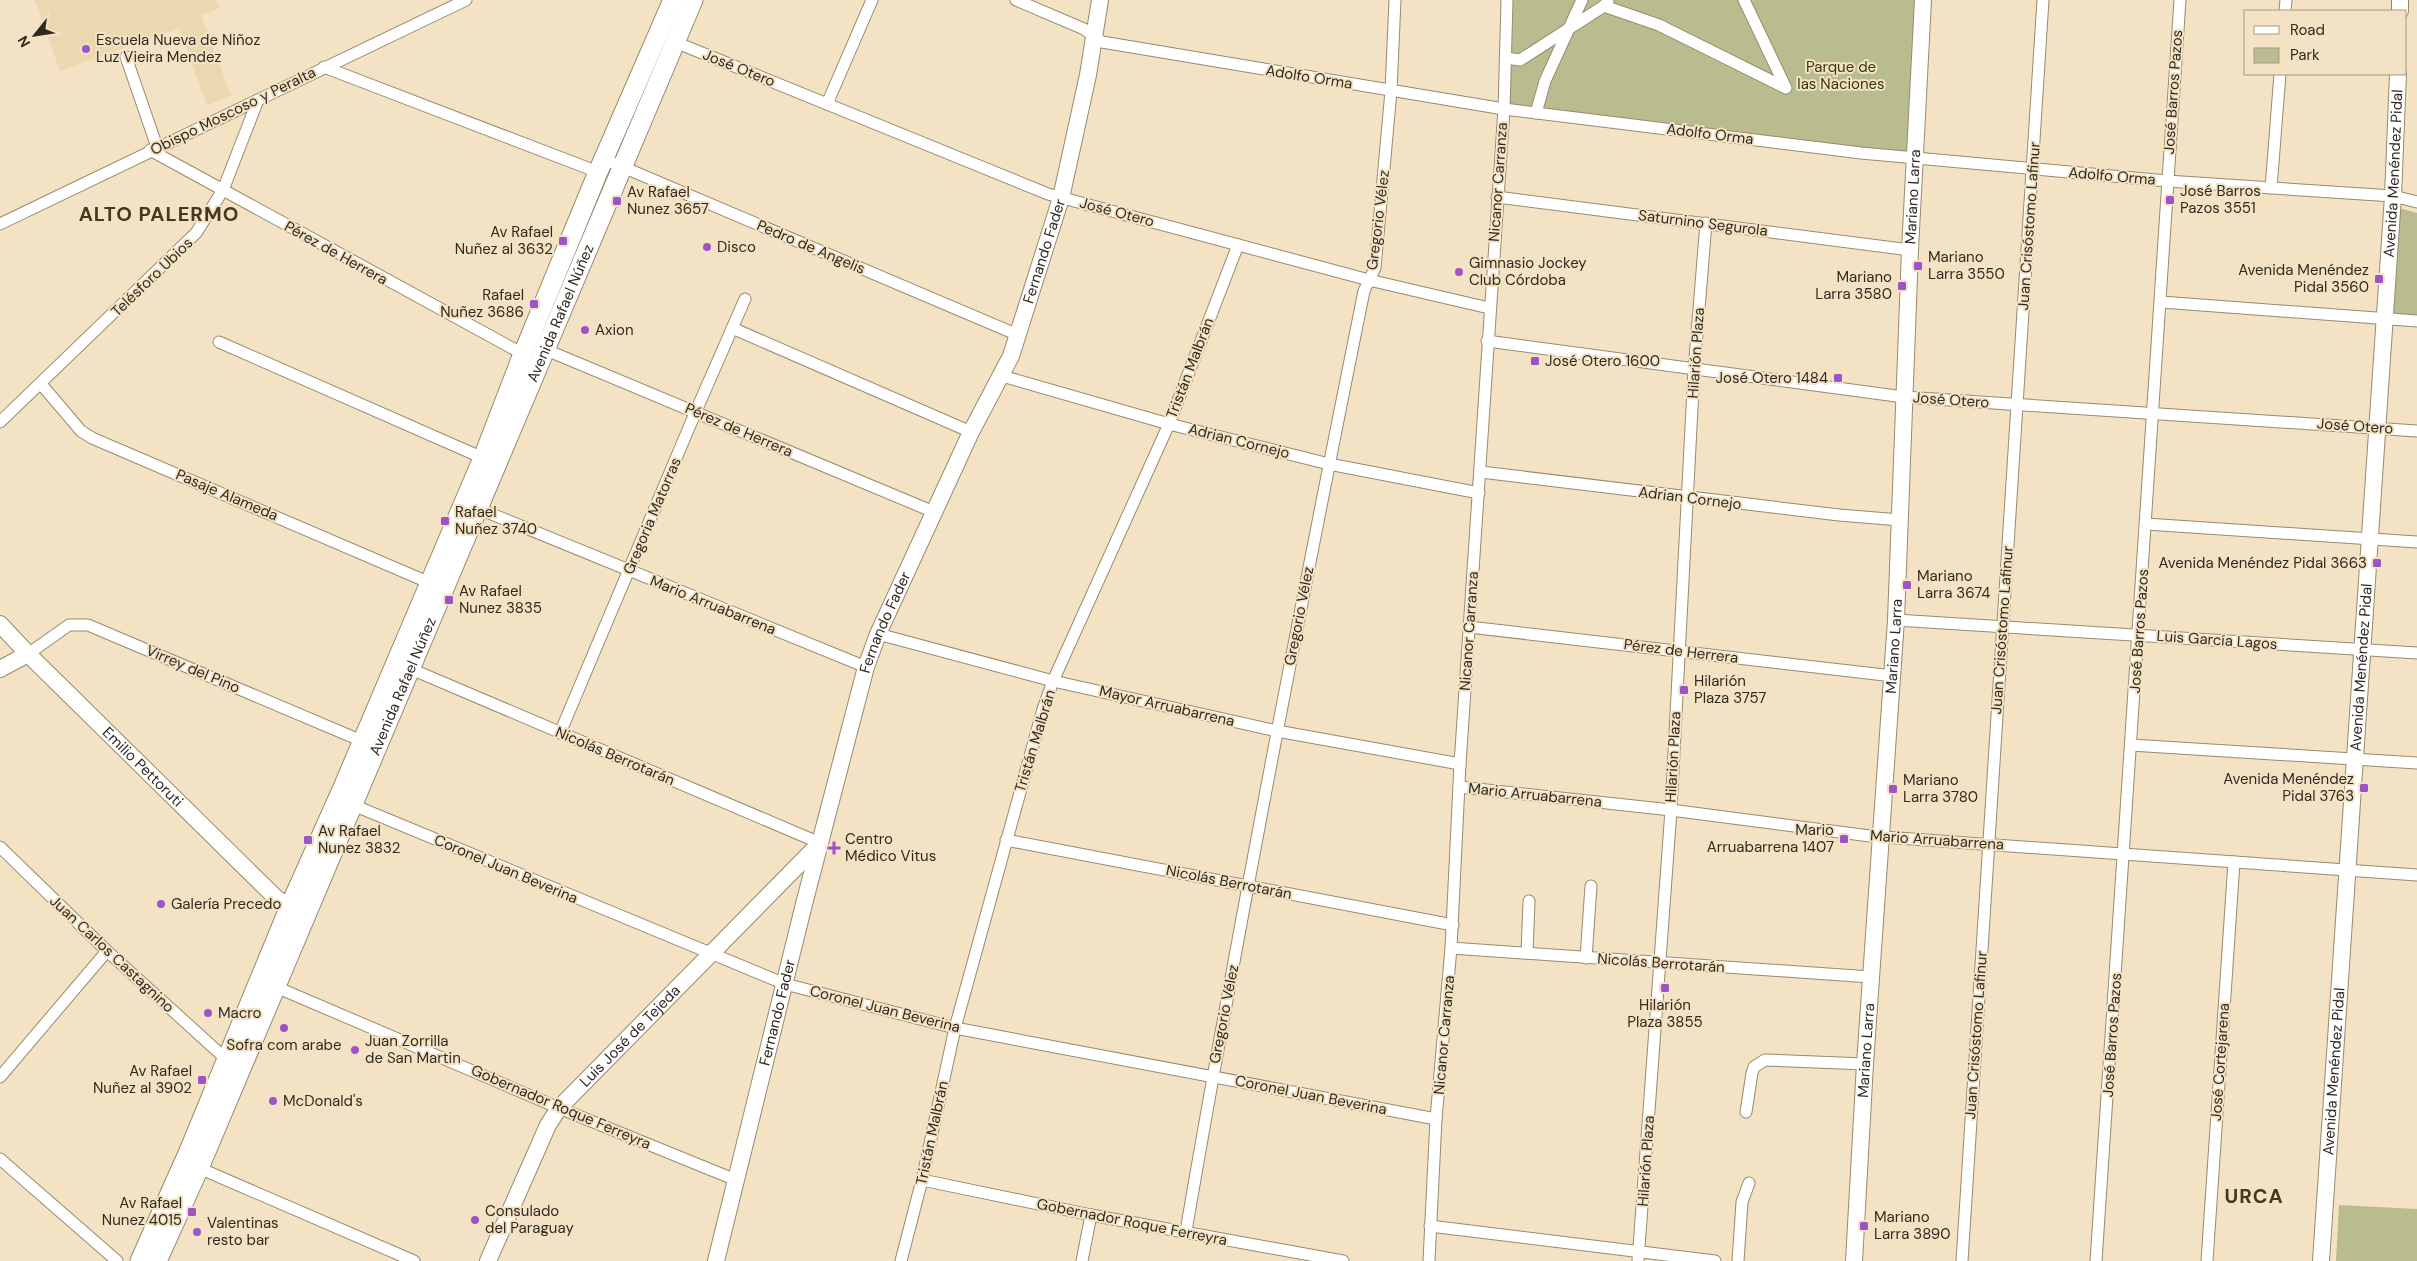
<svg xmlns="http://www.w3.org/2000/svg" width="2417" height="1261" font-family="'DM Sans',sans-serif">
<rect width="100%" height="100%" fill="#f3e3c4"/>
<!-- built -->
<polygon fill="#ebd8b1" points="35,0 217,0 220,8 201,15 231,96 207,105 179,28 60,71"/>
<!-- green -->
<g fill="#b9bc8f">
<polygon points="1507,0 1923,0 1915,157 1504,109"/>
<polygon points="2399,208 2417,213 2417,315 2392,314"/>
<polygon points="2339,1205 2417,1209 2417,1261 2336,1261"/>
</g>
<g fill="none" stroke-linecap="round" stroke-linejoin="round">
<defs>
<g id="street">
<polyline points="1016,0 1084,29 1102,42 1504,109 1861,153 2167,181 2393,196 2417,202"/>
<polyline points="1604,6 1659,25 1786,88 1744,0"/>
<polyline points="2285,11 2286,0"/>
<polyline points="675,42 1048,194 1369,280 1489,308"/>
<polyline points="126,57 157,147"/>
<polyline points="1506,58 1520,60 1604,6 1608,1"/>
<polyline points="324,67 598,172"/>
<polyline points="827,104 872,0"/>
<polyline points="1536,113 1545,81 1582,0"/>
<polyline points="150,150 523,354"/>
<polyline points="604,159 1018,335"/>
<polyline points="2271,188 2280,74"/>
<polyline points="1497,197 1910,250"/>
<polyline points="0,224 466,0"/>
<polyline points="2161,302 2417,321"/>
<polyline points="732,328 971,432"/>
<polyline points="1487,341 1904,397 2417,431"/>
<polyline points="219,342 483,458"/>
<polyline points="544,349 934,512"/>
<polyline points="1002,376 1169,424 1329,464 1479,493"/>
<polyline points="41,384 81,431 92,438 430,583"/>
<polyline points="0,422 196,233 223,190 258,100"/>
<polyline points="1481,472 1839,515 1900,520"/>
<polyline points="477,508 866,667"/>
<polyline points="2146,524 2417,542"/>
<polyline points="1896,620 2417,653"/>
<polyline points="1469,627 1893,676"/>
<polyline points="878,634 1053,681 1277,731 1460,764"/>
<polyline points="28,654 69,625 88,625 362,741"/>
<polyline points="411,669 820,843"/>
<polyline points="560,733 696,411 745,299"/>
<polyline points="2131,745 2417,763"/>
<polyline points="1459,787 1671,810 1870,836 2417,875"/>
<polyline points="350,800 353,805 785,984 955,1028 1436,1119"/>
<polyline points="1006,840 1453,925"/>
<polyline points="0,847 107,951 226,1059"/>
<polyline points="1451,948 1871,977"/>
<polyline points="1527,953 1529,901"/>
<polyline points="1586,958 1591,886"/>
<polyline points="276,987 559,1108 736,1180"/>
<polyline points="0,1077 107,951"/>
<polyline points="1746,1112 1752,1073 1754,1067 1765,1060 1865,1064"/>
<polyline points="0,1159 117,1261"/>
<polyline points="199,1168 414,1261"/>
<polyline points="922,1180 1091,1215 1343,1261"/>
<polyline points="1430,1226 1715,1261"/>
<path d="M1186,1231C1240,917 1301,603 1364,291L1375,268L1391,91L1395,0"/>
<polyline points="901,1261 922,1180 955,1028 1043,709 1053,681 1169,424 1238,245"/>
<polyline points="1082,1261 1091,1215"/>
<polyline points="1429,1261 1436,1119 1451,948 1460,764 1504,109 1507,0"/>
<polyline points="1638,1261 1671,810 1694,370 1706,223"/>
<polyline points="1738,1261 1742,1202 1749,1183"/>
<polyline points="1962,1261 2043,0"/>
<polyline points="2096,1261 2180,0"/>
<polyline points="2207,1261 2234,862"/>
</g>
<g id="secondary">
<polyline points="2400,11 2400,0"/>
<path id="s1" d="M0,624L28,654L277,899L290,906H302"/>
<polyline points="0,669 28,654"/>
<path id="s2" d="M488,1261L548,1125L559,1108L820,843"/>
<path id="s3" d="M716,1261L804,904L866,667L878,634L971,432L1011,356L1061,198L1088,75L1100,0"/>
<path id="s4" d="M1854,1261L1865,1064L1896,620L1910,250L1923,0"/>
<path id="s5" d="M2321,1261L2393,196L2398,74"/>
</g>
<g id="primary">
<polyline points="140,1261 189,1151 290,906 344,785 483,458 523,354 598,172 673,0"/>
<path id="s6" d="M157,1261L199,1168L693,0"/>
</g>
</defs>
<!-- street casing -->
<use href="#street" stroke="#998a6d" stroke-width="13"/>
<!-- secondary casing -->
<use href="#secondary" stroke="#998a6d" stroke-width="18"/>
<!-- primary casing -->
<use href="#primary" stroke="#998a6d" stroke-width="21"/>
<!-- street -->
<use href="#street" stroke="#fff" stroke-width="11"/>
<!-- secondary -->
<use href="#secondary" stroke="#fff" stroke-width="16"/>
<!-- primary -->
<use href="#primary" stroke="#fff" stroke-width="19"/>
</g>
<!-- markers -->
<g fill="#9c53c6" stroke="#f3e3c4" stroke-width="2">
<circle cx="86" cy="49" r="5"/>
<rect x="2165" y="195" width="10" height="10" rx="2.5"/>
<rect x="612" y="196" width="10" height="10" rx="2.5"/>
<rect x="558" y="236" width="10" height="10" rx="2.5"/>
<circle cx="707" cy="247" r="5"/>
<rect x="1913" y="261" width="10" height="10" rx="2.5"/>
<circle cx="1459" cy="272" r="5"/>
<rect x="2374" y="274" width="10" height="10" rx="2.5"/>
<rect x="1897" y="281" width="10" height="10" rx="2.5"/>
<rect x="529" y="299" width="10" height="10" rx="2.5"/>
<circle cx="585" cy="330" r="5"/>
<rect x="1530" y="356" width="10" height="10" rx="2.5"/>
<rect x="1833" y="373" width="10" height="10" rx="2.5"/>
<rect x="440" y="516" width="10" height="10" rx="2.5"/>
<rect x="2372" y="558" width="10" height="10" rx="2.5"/>
<rect x="1902" y="580" width="10" height="10" rx="2.5"/>
<rect x="444" y="595" width="10" height="10" rx="2.5"/>
<rect x="1679" y="685" width="10" height="10" rx="2.5"/>
<rect x="2359" y="783" width="10" height="10" rx="2.5"/>
<rect x="1888" y="784" width="10" height="10" rx="2.5"/>
<rect x="1839" y="834" width="10" height="10" rx="2.5"/>
<rect x="303" y="835" width="10" height="10" rx="2.5"/>
<path d="M831.5 840.5h5v5h5v5h-5v5h-5v-5h-5v-5h5z"/>
<circle cx="161" cy="904" r="5"/>
<rect x="1660" y="983" width="10" height="10" rx="2.5"/>
<circle cx="208" cy="1013" r="5"/>
<circle cx="284" cy="1028" r="5"/>
<circle cx="355" cy="1050" r="5"/>
<rect x="197" y="1075" width="10" height="10" rx="2.5"/>
<circle cx="273" cy="1101" r="5"/>
<rect x="187" y="1207" width="10" height="10" rx="2.5"/>
<circle cx="475" cy="1220" r="5"/>
<rect x="1859" y="1221" width="10" height="10" rx="2.5"/>
<circle cx="197" cy="1232" r="5"/>
</g>
<g text-anchor="middle" dominant-baseline="central" stroke-width="4" stroke-linejoin="round" paint-order="stroke">
<!-- poi labels -->
<g font-size="15" fill="#302a1e" stroke="#f3e3c4" text-anchor="start">
<text x="96" y="40">Escuela Nueva de Niñoz<tspan x="96" dy="17">Luz Vieira Mendez</tspan></text>
<text x="2180" y="191">José Barros<tspan x="2180" dy="17">Pazos 3551</tspan></text>
<text x="627" y="192">Av Rafael<tspan x="627" dy="17">Nunez 3657</tspan></text>
<text x="553" y="232" text-anchor="end">Av Rafael<tspan x="553" dy="17">Nuñez al 3632</tspan></text>
<text x="717" y="247">Disco</text>
<text x="1928" y="257">Mariano<tspan x="1928" dy="17">Larra 3550</tspan></text>
<text x="1469" y="263">Gimnasio Jockey<tspan x="1469" dy="17">Club Córdoba</tspan></text>
<text x="2369" y="270" text-anchor="end">Avenida Menéndez<tspan x="2369" dy="17">Pidal 3560</tspan></text>
<text x="1892" y="277" text-anchor="end">Mariano<tspan x="1892" dy="17">Larra 3580</tspan></text>
<text x="524" y="295" text-anchor="end">Rafael<tspan x="524" dy="17">Nuñez 3686</tspan></text>
<text x="595" y="330">Axion</text>
<text x="1545" y="361">José Otero 1600</text>
<text x="1828" y="378" text-anchor="end">José Otero 1484</text>
<text x="455" y="512">Rafael<tspan x="455" dy="17">Nuñez 3740</tspan></text>
<text x="2367" y="563" text-anchor="end">Avenida Menéndez Pidal 3663</text>
<text x="1917" y="576">Mariano<tspan x="1917" dy="17">Larra 3674</tspan></text>
<text x="459" y="591">Av Rafael<tspan x="459" dy="17">Nunez 3835</tspan></text>
<text x="1694" y="681">Hilarión<tspan x="1694" dy="17">Plaza 3757</tspan></text>
<text x="2354" y="779" text-anchor="end">Avenida Menéndez<tspan x="2354" dy="17">Pidal 3763</tspan></text>
<text x="1903" y="780">Mariano<tspan x="1903" dy="17">Larra 3780</tspan></text>
<text x="1834" y="830" text-anchor="end">Mario<tspan x="1834" dy="17">Arruabarrena 1407</tspan></text>
<text x="318" y="831">Av Rafael<tspan x="318" dy="17">Nunez 3832</tspan></text>
<text x="845" y="839">Centro<tspan x="845" dy="17">Médico Vitus</tspan></text>
<text x="171" y="904">Galería Precedo</text>
<text x="1665" y="1005" text-anchor="middle">Hilarión<tspan x="1665" dy="17">Plaza 3855</tspan></text>
<text x="218" y="1013">Macro</text>
<text x="365" y="1041">Juan Zorrilla<tspan x="365" dy="17">de San Martin</tspan></text>
<text x="284" y="1045" text-anchor="middle">Sofra com arabe</text>
<text x="192" y="1071" text-anchor="end">Av Rafael<tspan x="192" dy="17">Nuñez al 3902</tspan></text>
<text x="283" y="1101">McDonald's</text>
<text x="182" y="1203" text-anchor="end">Av Rafael<tspan x="182" dy="17">Nunez 4015</tspan></text>
<text x="485" y="1211">Consulado<tspan x="485" dy="17">del Paraguay</tspan></text>
<text x="1874" y="1217">Mariano<tspan x="1874" dy="17">Larra 3890</tspan></text>
<text x="207" y="1223">Valentinas<tspan x="207" dy="17">resto bar</tspan></text>
</g>
<!-- park labels -->
<g font-size="15" fill="#373709" stroke="#f3e3c4">
<text x="1841" y="67">Parque de<tspan x="1841" dy="17">las Naciones</tspan></text>
</g>
<!-- street labels -->
<g font-size="15" fill="#302a1e" stroke="#f3e3c4">
<text transform="translate(739 68) rotate(22)">José Otero</text>
<text transform="translate(1309 77) rotate(9)">Adolfo Orma</text>
<text transform="translate(2173 92) rotate(-86)">José Barros Pazos</text>
<text transform="translate(233 111) rotate(-26)">Obispo Moscoso y Peralta</text>
<text transform="translate(1710 134) rotate(7)">Adolfo Orma</text>
<text stroke="none"><textPath href="#s5" startOffset="1090">Avenida Menéndez Pidal</textPath></text>
<text transform="translate(2112 176) rotate(5)">Adolfo Orma</text>
<text transform="translate(1498 182) rotate(-86)">Nicanor Carranza</text>
<text stroke="none"><textPath href="#s4" startOffset="1066">Mariano Larra</textPath></text>
<text transform="translate(1117 212) rotate(15)">José Otero</text>
<text transform="translate(1378 220) rotate(-83)">Gregorio Vélez</text>
<text transform="translate(1703 223) rotate(7)">Saturnino Segurola</text>
<text transform="translate(2029 226) rotate(-86)">Juan Crisóstomo Lafinur</text>
<text transform="translate(811 247) rotate(23)">Pedro de Angelis</text>
<text stroke="none"><textPath href="#s3" startOffset="1066">Fernando Fader</textPath></text>
<text transform="translate(336 253) rotate(29)">Pérez de Herrera</text>
<text transform="translate(152 277) rotate(-44)">Telésforo Ubios</text>
<text stroke="none"><textPath href="#s6" startOffset="1030">Avenida Rafael Núñez</textPath></text>
<text transform="translate(1696 353) rotate(-86)">Hilarión Plaza</text>
<text transform="translate(1190 368) rotate(-69)">Tristán Malbrán</text>
<text transform="translate(1951 400) rotate(4)">José Otero</text>
<text transform="translate(2355 426) rotate(4)">José Otero</text>
<text transform="translate(739 430) rotate(23)">Pérez de Herrera</text>
<text transform="translate(1239 441) rotate(14)">Adrian Cornejo</text>
<text transform="translate(227 495) rotate(23)">Pasaje Alameda</text>
<text transform="translate(1690 498) rotate(7)">Adrian Cornejo</text>
<text transform="translate(652 516) rotate(-67)">Gregoria Matorras</text>
<text transform="translate(713 605) rotate(22)">Mario Arruabarrena</text>
<text transform="translate(1299 616) rotate(-79)">Gregorio Vélez</text>
<text stroke="none"><textPath href="#s3" startOffset="661">Fernando Fader</textPath></text>
<text transform="translate(2002 630) rotate(-86)">Juan Crisóstomo Lafinur</text>
<text transform="translate(1469 631) rotate(-86)">Nicanor Carranza</text>
<text transform="translate(2139 631) rotate(-86)">José Barros Pazos</text>
<text transform="translate(2217 640) rotate(4)">Luis García Lagos</text>
<text stroke="none"><textPath href="#s4" startOffset="616">Mariano Larra</textPath></text>
<text transform="translate(1681 651) rotate(7)">Pérez de Herrera</text>
<text stroke="none"><textPath href="#s5" startOffset="595">Avenida Menéndez Pidal</textPath></text>
<text transform="translate(193 669) rotate(23)">Virrey del Pino</text>
<text stroke="none"><textPath href="#s6" startOffset="625">Avenida Rafael Núñez</textPath></text>
<text transform="translate(1167 706) rotate(13)">Mayor Arruabarrena</text>
<text transform="translate(1035 741) rotate(-73)">Tristán Malbrán</text>
<text transform="translate(615 756) rotate(23)">Nicolás Berrotarán</text>
<text transform="translate(1673 757) rotate(-87)">Hilarión Plaza</text>
<text stroke="none"><textPath href="#s1" startOffset="202">Emilio Pettoruti</textPath></text>
<text transform="translate(1535 795) rotate(6)">Mario Arruabarrena</text>
<text transform="translate(1937 840) rotate(4)">Mario Arruabarrena</text>
<text transform="translate(506 869) rotate(23)">Coronel Juan Beverina</text>
<text transform="translate(1229 882) rotate(11)">Nicolás Berrotarán</text>
<text transform="translate(112 954) rotate(43)">Juan Carlos Castagnino</text>
<text transform="translate(1661 963) rotate(4)">Nicolás Berrotarán</text>
<text transform="translate(885 1009) rotate(14)">Coronel Juan Beverina</text>
<text stroke="none"><textPath href="#s3" startOffset="256">Fernando Fader</textPath></text>
<text transform="translate(1224 1014) rotate(-79)">Gregorio Vélez</text>
<text transform="translate(1444 1035) rotate(-85)">Nicanor Carranza</text>
<text transform="translate(1976 1035) rotate(-86)">Juan Crisóstomo Lafinur</text>
<text transform="translate(2112 1035) rotate(-86)">José Barros Pazos</text>
<text stroke="none"><textPath href="#s2" startOffset="270">Luis José de Tejeda</textPath></text>
<text stroke="none"><textPath href="#s4" startOffset="211">Mariano Larra</textPath></text>
<text transform="translate(2220 1062) rotate(-86)">José Cortejarena</text>
<text stroke="none"><textPath href="#s5" startOffset="190">Avenida Menéndez Pidal</textPath></text>
<text transform="translate(1311 1095) rotate(11)">Coronel Juan Beverina</text>
<text transform="translate(561 1107) rotate(23)">Gobernador Roque Ferreyra</text>
<text transform="translate(932 1133) rotate(-78)">Tristán Malbrán</text>
<text transform="translate(1646 1161) rotate(-86)">Hilarión Plaza</text>
<text transform="translate(1132 1222) rotate(11)">Gobernador Roque Ferreyra</text>
</g>
<!-- district labels -->
<g font-size="20" font-weight="bold" letter-spacing="1" fill="#45381e" stroke="#f3e3c4">
<text x="159" y="214">ALTO PALERMO</text>
<text x="2254" y="1196">URCA</text>
</g>
</g>
<!-- legend -->
<rect x="2244" y="10" width="162" height="65" fill="#f3e3c4" stroke="#a59982"/>
<rect x="2254" y="26" width="25" height="8" fill="#ffffff" stroke="#a59982"/>
<text x="2290" y="35" font-size="15" fill="#302a1e">Road</text>
<rect x="2254" y="48" width="25" height="15" fill="#b9bc8f" stroke="#a59982"/>
<text x="2290" y="60" font-size="15" fill="#302a1e">Park</text>
<!-- north arrow -->
<g transform="translate(35 35) rotate(240)" stroke="#f3e3c4" stroke-width="4" paint-order="stroke">
<path d="M0-4L9 19L0 12L-9 19Z" fill="#302a1e"/>
<text y="-8" font-size="14" font-weight="bold" text-anchor="middle" fill="#302a1e">N</text>
</g>
</svg>
